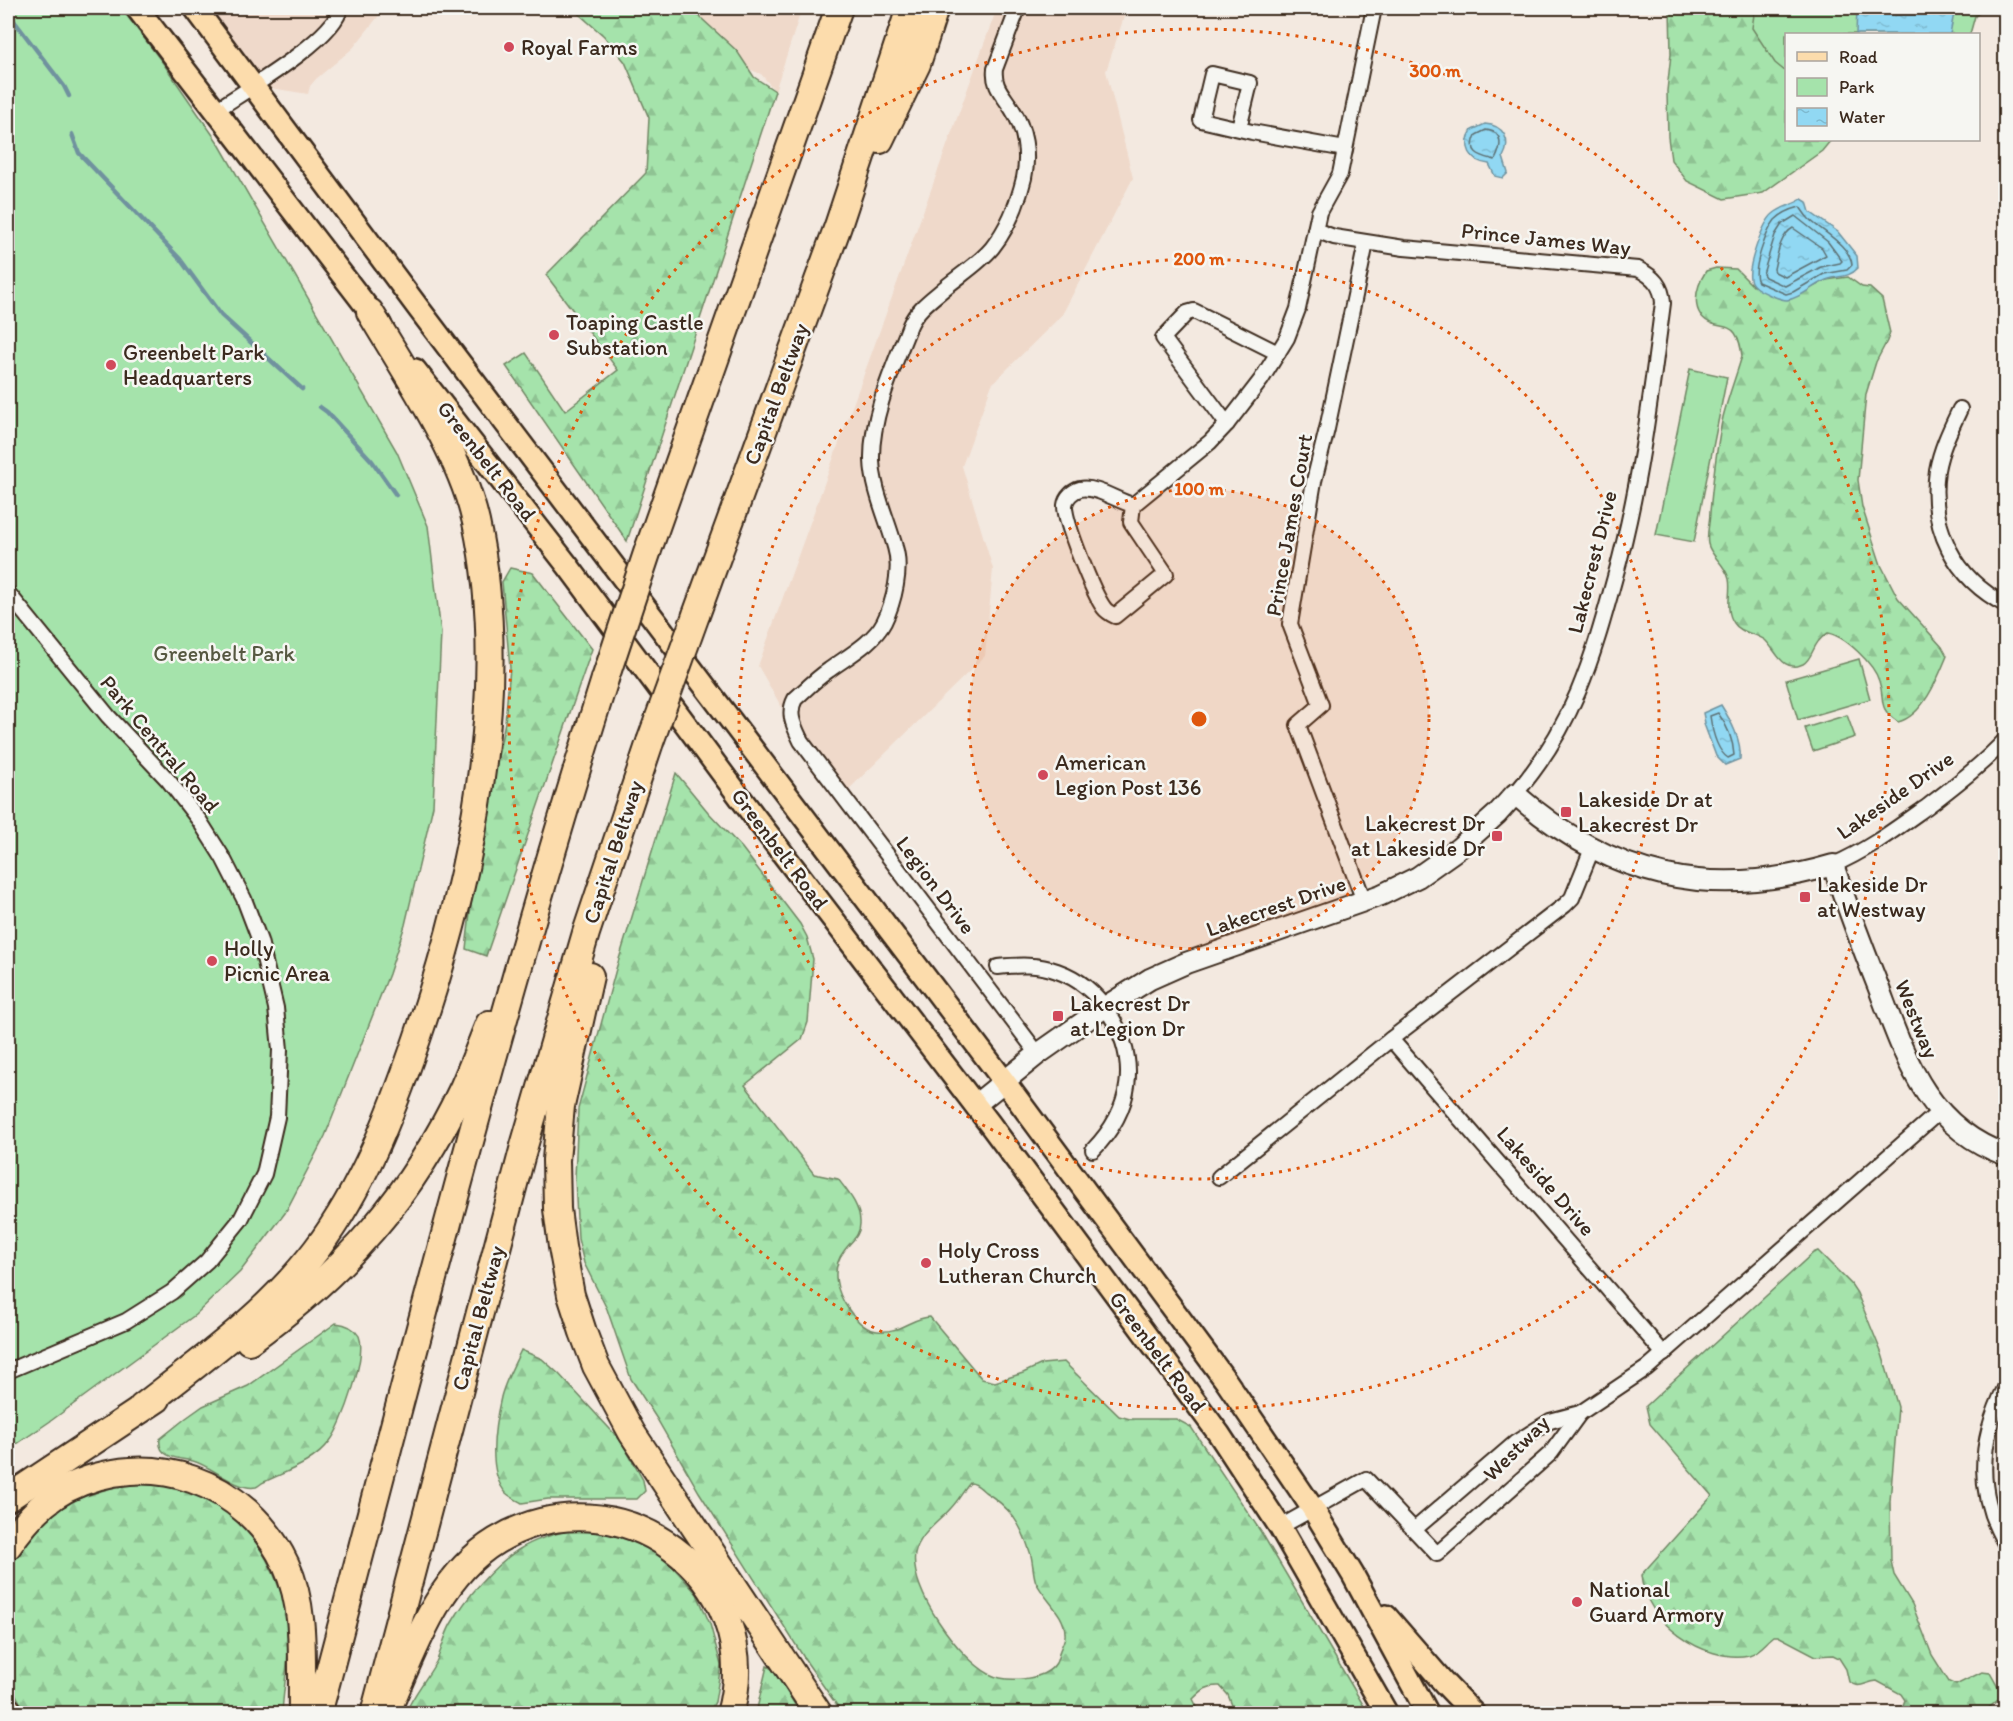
<svg xmlns="http://www.w3.org/2000/svg" width="2013" height="1721" font-family="Itim,sans-serif">
<defs>
<pattern id="forest-firs" width="22" height="20" patternUnits="userSpaceOnUse" patternTransform="scale(1.5)"><rect width="22" height="20" fill="#a5e3ab"/><path d="M5 1l3.5 6h-7zM16 11l3.5 6h-7z" fill="#8fc393"/></pattern>
<pattern id="water-ripples" width="26" height="14" patternUnits="userSpaceOnUse" patternTransform="scale(1.5)"><rect width="26" height="14" fill="#91d8f3"/><path d="M2 4q2-2 4 0t4 0M15 11q2-2 4 0t4 0" fill="none" stroke="#7ebad0"/></pattern>
</defs>
<rect width="100%" height="100%" fill="#f3e9e0"/>
<filter id="ink" filterUnits="userSpaceOnUse"><feTurbulence type="fractalNoise" baseFrequency=".0167" numOctaves="2"/><feDisplacementMap in="SourceGraphic" scale="12" xChannelSelector="R" yChannelSelector="G"/><feConvolveMatrix kernelMatrix="1 2 1 2 8 2 1 2 1" color-interpolation-filters="sRGB"/></filter>
<g filter="url(#ink)">
<!-- built -->
<g fill="#efd9ca">
<polygon points="195,8 385,8 353,48 316,79 310,86 308,94 252,85"/>
<polygon points="690,8 802,8 775,91 761,74 741,66 741,55"/>
<polygon points="997,8 1127,8 1106,71 1133,178 1062,315 992,384 962,466 993,569 985,656 842,796 801,741 758,666"/>
</g>
<!-- forest -->
<g fill="url(#forest-firs)" stroke="#708664" stroke-width="1.5" fill-rule="evenodd">
<polygon points="572,8 690,8 737,51 754,77 775,91 627,541 506,366 526,353 565,411 618,370 546,275 646,173 649,118 625,62 604,36"/>
<polygon points="1670,8 1857,8 1786,34 1786,140 1831,140 1822,151 1763,193 1724,199 1687,181 1671,160 1668,137 1667,91 1671,54"/>
<path d="M1716,268L1736,269L1753,286L1813,287L1826,280L1848,277L1862,287L1870,288L1882,299L1890,333L1887,341L1876,362L1866,394L1858,480L1862,507L1881,565L1898,598L1942,647L1947,656C1938,678 1923,716 1898,722C1876,707 1886,701 1879,681C1874,664 1845,636 1828,633C1811,643 1814,658 1803,664C1783,674 1776,650 1765,640C1755,633 1740,633 1734,623C1724,609 1732,593 1729,579C1725,563 1711,557 1708,544C1706,535 1710,522 1710,512C1713,481 1716,448 1723,417C1728,397 1736,376 1742,356C1741,348 1740,340 1735,333C1730,326 1721,327 1713,324C1689,315 1695,288 1706,271Z"/>
<polygon points="510,568 533,573 592,649 486,956 466,949 474,876 505,722 510,668 502,582"/>
<path d="M676,773L708,812L742,848L800,924L807,937L813,959L808,1022L802,1039L745,1085L814,1174L838,1179C848,1192 861,1207 860,1224C860,1236 851,1241 844,1251C830,1269 836,1292 849,1310C856,1320 865,1330 877,1331C900,1334 912,1317 930,1317L982,1379L995,1382L1023,1373L1042,1364L1064,1362L1119,1416L1130,1419H1176L1191,1427L1263,1535L1368,1713H1235L1228,1695L1220,1686C1207,1685 1202,1690 1193,1699L1200,1713L843,1714L808,1664L699,1492L657,1419L631,1379L607,1309L584,1263L578,1239L575,1178L578,1109L616,969ZM970,1483C977,1483 980,1488 985,1492C1010,1507 1021,1524 1030,1552C1033,1560 1033,1576 1036,1582C1044,1599 1065,1614 1065,1633C1066,1638 1062,1645 1060,1650C1059,1654 1058,1659 1056,1663C1045,1681 1006,1683 989,1674C959,1658 909,1590 915,1554C919,1534 938,1523 951,1508C958,1501 963,1491 970,1483Z"/>
<path d="M1818,1251L1851,1284L1857,1293L1882,1354L1898,1407L1890,1501L1891,1561L1894,1575L1912,1604L1932,1655L1949,1682L1956,1685L1982,1672L1990,1673L2000,1691L1999,1699L1983,1713H1900L1905,1700L1901,1694L1877,1681C1865,1682 1860,1690 1849,1682L1846,1669L1839,1658L1833,1655L1816,1656L1778,1636H1774C1766,1642 1760,1652 1749,1655C1704,1664 1644,1621 1641,1575L1712,1496L1650,1424L1646,1406L1813,1253Z"/>
<path d="M336,1323C346,1324 354,1327 359,1336C367,1355 343,1425 330,1441C314,1463 287,1471 264,1482C261,1483 259,1486 256,1487C237,1491 212,1466 193,1461C179,1458 157,1458 160,1439L186,1418L203,1406L248,1386Z"/>
<path d="M521,1350L542,1359L559,1374L621,1441L643,1480L645,1491L637,1499H548L522,1503C517,1500 510,1497 506,1493C486,1471 495,1423 501,1397C505,1381 514,1365 521,1350Z"/>
<path d="M127,1484C145,1484 164,1484 182,1488C231,1501 264,1544 280,1590C283,1597 286,1605 287,1612C292,1646 284,1680 282,1713H26L10,1684L8,1677V1572L17,1552L35,1528L48,1516L77,1499L107,1489Z"/>
<path d="M574,1529L610,1532L637,1542L665,1558L697,1594L710,1624L721,1665L715,1702L709,1713L405,1714C413,1695 426,1680 436,1662C442,1650 444,1636 451,1624C466,1598 493,1566 518,1550C535,1539 555,1534 574,1529Z"/>
<polygon points="767,1666 774,1670 800,1713 756,1713"/>
</g>
<!-- park -->
<g fill="#a5e3ab" stroke="#708664" stroke-width="1.5">
<polygon points="8,8 121,8 163,63 219,144 397,452 428,526 441,633 433,806 405,925 389,974 325,1136 285,1213 240,1272 195,1315 52,1420 8,1450"/>
<polygon points="1755,8 1986,8 1975,16 1970,34 1786,34 1786,72 1775,63 1752,28"/>
<polygon points="1690,369 1727,377 1694,542 1656,535"/>
<polygon points="1859,659 1870,699 1798,720 1786,680"/>
<polygon points="1847,715 1855,737 1813,751 1805,728"/>
</g>
<!-- water -->
<g fill="url(#water-ripples)" stroke="#6f929e" stroke-width="1.5">
<polygon points="1857,8 1955,8 1950,34 1856,34"/>
<path d="M1485,124C1504,125 1512,141 1503,157L1508,173L1503,178L1495,176L1489,164C1470,162 1462,146 1472,130Z"/>
<path d="M1802,199L1807,202L1810,212L1838,232L1857,256L1858,268C1848,279 1837,275 1824,281C1812,286 1801,298 1787,300C1782,300 1775,297 1770,295C1764,292 1754,289 1751,282C1745,271 1763,222 1773,214C1782,206 1793,205 1802,199Z"/>
<path d="M1721,705C1731,721 1742,741 1740,759L1725,765L1716,756L1704,724L1705,723L1703,713Z"/>
</g>
<g fill="none" stroke-linecap="round" stroke-linejoin="round">
<!-- shore -->
<g stroke="#5d7073" stroke-width="1.5">
<path d="M1486,130C1505,132 1501,148 1495,160C1481,156 1467,154 1476,135Z"/>
<path d="M1800,207C1803,211 1805,215 1809,219C1820,230 1851,246 1852,265L1847,270L1824,274L1793,292L1786,294L1758,282C1751,271 1767,230 1775,220C1781,214 1792,209 1800,207Z"/>
<polygon points="1795,216 1828,242 1842,261 1840,263 1821,267 1785,286 1765,277 1763,274 1775,235 1782,224"/>
<path d="M1793,228L1822,248L1826,255L1785,277L1775,272L1774,269C1777,256 1780,235 1793,228Z"/>
<path d="M1718,713C1727,725 1733,740 1734,755L1728,758C1716,750 1712,730 1710,716Z"/>
</g>
<!-- stream -->
<g stroke="#6f929e" stroke-width="4.5">
<polyline points="8,13 64,86 69,96"/>
<polyline points="72,134 79,153 180,259 221,315 302,389"/>
<polyline points="320,407 327,412 372,461 396,495"/>
</g>
<defs>
<g id="street">
<path d="M1018,8L995,69C993,87 1003,94 1012,109C1025,129 1029,154 1024,178C1018,203 1008,228 992,248C978,265 957,277 940,292C929,301 916,311 910,325C894,366 871,415 872,460C873,490 887,518 895,547C902,569 894,602 884,622C873,643 848,656 829,670C817,678 806,689 795,699C787,714 794,726 801,741L1038,1054"/>
<path d="M216,110C243,92 336,38 340,8"/>
<polyline points="1239,128 1250,83 1212,74 1201,120 1252,132 1345,149"/>
<path d="M1315,230L1334,237L1404,248L1638,269C1654,277 1662,286 1663,303C1651,395 1640,488 1615,577C1592,661 1573,727 1515,794"/>
<path d="M1960,409C1951,428 1941,448 1937,470C1929,528 1954,578 2006,605"/>
<polyline points="1227,424 1163,338 1187,313 1194,311 1278,353"/>
<path d="M1133,505L1131,522L1166,574L1115,616C1111,614 1107,612 1104,608C1094,595 1064,521 1065,505C1066,497 1073,491 1080,489C1097,486 1117,501 1133,505L1210,442L1227,424L1261,380L1287,338L1298,309L1319,212L1340,174L1374,8"/>
<polyline points="8,593 108,716 168,780 199,820 223,858 244,899 260,941 276,1008 280,1050 277,1117 264,1174 241,1219 207,1261 172,1292 126,1321 8,1371"/>
<path d="M1833,865C1868,850 1897,828 1928,806C1955,785 1983,764 2006,739"/>
<polyline points="1364,901 1298,725 1321,705 1290,624 1314,481 1327,429 1366,243"/>
<path d="M998,967C1018,965 1038,964 1057,971C1080,979 1096,993 1109,1013C1140,1061 1132,1110 1093,1150"/>
<polyline points="1391,1039 1664,1354"/>
<polyline points="1219,1177 1391,1039 1565,905 1572,898 1592,849"/>
<path d="M2006,1386C1979,1439 1975,1493 2006,1545"/>
<polyline points="1280,1527 1366,1479 1437,1554 1551,1453 1580,1413"/>
<polyline points="1415,1529 1515,1443 1550,1421 1580,1413 1647,1368 1940,1111"/>
</g>
<path id="secondary" d="M975,1105L1038,1054L1105,1007L1150,979L1186,963L1381,895L1418,877L1459,848L1497,814L1515,794C1611,878 1710,901 1833,865C1847,906 1862,946 1878,986C1905,1057 1926,1127 2006,1155"/>
<g id="primary">
<polyline points="137,8 380,324"/>
<polyline points="195,8 419,309 1004,1081 1226,1381 1313,1509 1353,1575 1428,1714"/>
<polyline points="415,370 568,566 754,816 989,1123 1219,1434 1280,1527 1387,1714"/>
<polyline points="1386,1616 1445,1684 1474,1714"/>
</g>
<g id="highway">
<polyline points="880,140 917,64 935,8"/>
<polyline points="648,550 839,8"/>
<polyline points="696,615 838,226 910,8"/>
<polyline points="590,976 561,1106 556,1160 557,1209 562,1247 571,1295 583,1332 596,1366 632,1433 819,1714"/>
<path d="M249,1341C345,1272 412,1196 463,1088C472,1068 480,1046 489,1024"/>
<path d="M142,1407C204,1359 268,1313 316,1250C363,1188 392,1112 417,1039C471,880 512,688 476,522C460,451 407,375 370,312"/>
<polyline points="8,1498 157,1399"/>
<path d="M8,1546C23,1524 41,1502 66,1489C149,1446 247,1481 286,1565C307,1610 301,1664 302,1714"/>
<polyline points="8,1711 9,1714"/>
<path d="M387,1711C414,1650 437,1577 496,1541C617,1467 768,1577 730,1714"/>
<path d="M318,1714C410,1368 497,1020 605,679"/>
<polyline points="374,1714 524,1146 586,933 650,742"/>
</g>
</defs>
<!-- street casing -->
<use href="#street" stroke="#3b2a1e" stroke-width="18"/>
<!-- secondary casing -->
<use href="#secondary" stroke="#3b2a1e" stroke-width="24"/>
<!-- primary casing -->
<use href="#primary" stroke="#3b2a1e" stroke-width="26"/>
<!-- highway casing -->
<use href="#highway" stroke="#3b2a1e" stroke-width="30"/>
<!-- street -->
<use href="#street" stroke="#f6f6f2" stroke-width="14"/>
<!-- secondary -->
<use href="#secondary" stroke="#f6f6f2" stroke-width="20"/>
<!-- primary -->
<use href="#primary" stroke="#fcdcac" stroke-width="21"/>
<!-- highway -->
<use href="#highway" stroke="#fcdcac" stroke-width="26"/>
<defs>
<g id="highway-bridge">
<polyline points="605,679 648,550"/>
<polyline points="650,742 696,615"/>
</g>
</defs>
<!-- highway-bridge casing -->
<use href="#highway-bridge" stroke="#3b2a1e" stroke-width="30" stroke-linecap="butt"/>
<!-- highway-bridge -->
<use href="#highway-bridge" stroke="#fcdcac" stroke-width="26"/>
</g>
</g>
<!-- distance rings -->
<circle cx="1199" cy="719" r="230" fill="#df570d" fill-opacity=".12"/>
<g fill="none" stroke="#df570d" stroke-width="3" stroke-dasharray="3 6">
<circle cx="1199" cy="719" r="230"/>
<circle cx="1199" cy="719" r="460"/>
<circle cx="1199" cy="719" r="690"/>
</g>
<!-- markers -->
<g fill="#d1495b" stroke="#f6f6f2" stroke-width="2">
<circle cx="509" cy="47" r="6"/>
<circle cx="554" cy="335" r="6"/>
<circle cx="111" cy="365" r="6"/>
<circle cx="1043" cy="775" r="6"/>
<rect x="1560" y="806" width="12" height="12" rx="3"/>
<rect x="1491" y="830" width="12" height="12" rx="3"/>
<rect x="1799" y="891" width="12" height="12" rx="3"/>
<circle cx="212" cy="961" r="6"/>
<rect x="1052" y="1010" width="12" height="12" rx="3"/>
<circle cx="926" cy="1263" r="6"/>
<circle cx="1577" cy="1602" r="6"/>
</g>
<g text-anchor="middle" dominant-baseline="central" stroke-width="5" stroke-linejoin="round" paint-order="stroke">
<!-- poi labels -->
<g font-size="22" fill="#3b2a1e" stroke="#f6f6f2" text-anchor="start">
<text x="521" y="47">Royal Farms</text>
<text x="566" y="322">Toaping Castle<tspan x="566" dy="25">Substation</tspan></text>
<text x="123" y="352">Greenbelt Park<tspan x="123" dy="25">Headquarters</tspan></text>
<text x="1055" y="762">American<tspan x="1055" dy="25">Legion Post 136</tspan></text>
<text x="1578" y="799">Lakeside Dr at<tspan x="1578" dy="25">Lakecrest Dr</tspan></text>
<text x="1485" y="823" text-anchor="end">Lakecrest Dr<tspan x="1485" dy="25">at Lakeside Dr</tspan></text>
<text x="1817" y="884">Lakeside Dr<tspan x="1817" dy="25">at Westway</tspan></text>
<text x="224" y="948">Holly<tspan x="224" dy="25">Picnic Area</tspan></text>
<text x="1070" y="1003">Lakecrest Dr<tspan x="1070" dy="25">at Legion Dr</tspan></text>
<text x="938" y="1250">Holy Cross<tspan x="938" dy="25">Lutheran Church</tspan></text>
<text x="1589" y="1589">National<tspan x="1589" dy="25">Guard Armory</tspan></text>
</g>
<!-- street labels -->
<g font-size="22" fill="#3b2a1e" stroke="#f6f6f2">
<text transform="translate(1546 239) rotate(6)">Prince James Way</text>
<text transform="translate(776 394) rotate(-70)">Capital Beltway</text>
<text transform="translate(487 461) rotate(52)">Greenbelt Road</text>
<text transform="translate(1289 525) rotate(-80)">Prince James Court</text>
<text transform="translate(1592 562) rotate(-76)">Lakecrest Drive</text>
<text transform="translate(160 744) rotate(50)">Park Central Road</text>
<text transform="translate(1895 795) rotate(-35)">Lakeside Drive</text>
<text transform="translate(780 849) rotate(53)">Greenbelt Road</text>
<text transform="translate(613 852) rotate(-72)">Capital Beltway</text>
<text transform="translate(936 885) rotate(53)">Legion Drive</text>
<text transform="translate(1276 906) rotate(-19)">Lakecrest Drive</text>
<text transform="translate(1917 1019) rotate(68)">Westway</text>
<text transform="translate(1546 1181) rotate(49)">Lakeside Drive</text>
<text transform="translate(478 1318) rotate(-75)">Capital Beltway</text>
<text transform="translate(1158 1352) rotate(53)">Greenbelt Road</text>
<text transform="translate(1516 1448) rotate(-45)">Westway</text>
</g>
<!-- park labels -->
<g font-size="22" fill="#565841" stroke="#f6f6f2">
<text x="224" y="653">Greenbelt Park</text>
</g>
</g>
<circle cx="1199" cy="719" r="9" fill="#df570d" stroke="#f6f6f2" stroke-width="3"/>
<g font-size="18" text-anchor="middle" font-weight="bold" fill="#df570d" stroke="#f6f6f2" stroke-width="5" stroke-linejoin="round" paint-order="stroke">
<text x="1435" y="77">300 m</text>
<text x="1199" y="265">200 m</text>
<text x="1199" y="495">100 m</text>
</g>
<!-- margin -->
<rect width="2013" height="1721" fill="none" stroke="#f6f6f2" stroke-width="30"/>
<rect x="15" y="15" width="1983" height="1691" fill="none" stroke="#3b2a1e" stroke-width="2" filter="url(#ink)"/>
<!-- legend -->
<rect x="1785" y="33" width="195" height="108" fill="#f6f6f2" stroke="#aba49d" stroke-width="1.5"/>
<rect x="1797" y="52" width="30" height="9" fill="#fcdcac" stroke="#aba49d" stroke-width="1.5"/>
<text x="1839" y="63" font-size="18" fill="#3b2a1e">Road</text>
<rect x="1797" y="78" width="30" height="18" fill="#a5e3ab" stroke="#aba49d" stroke-width="1.5"/>
<text x="1839" y="93" font-size="18" fill="#3b2a1e">Park</text>
<rect x="1797" y="108" width="30" height="18" fill="url(#water-ripples)" stroke="#aba49d" stroke-width="1.5"/>
<text x="1839" y="123" font-size="18" fill="#3b2a1e">Water</text>
</svg>
